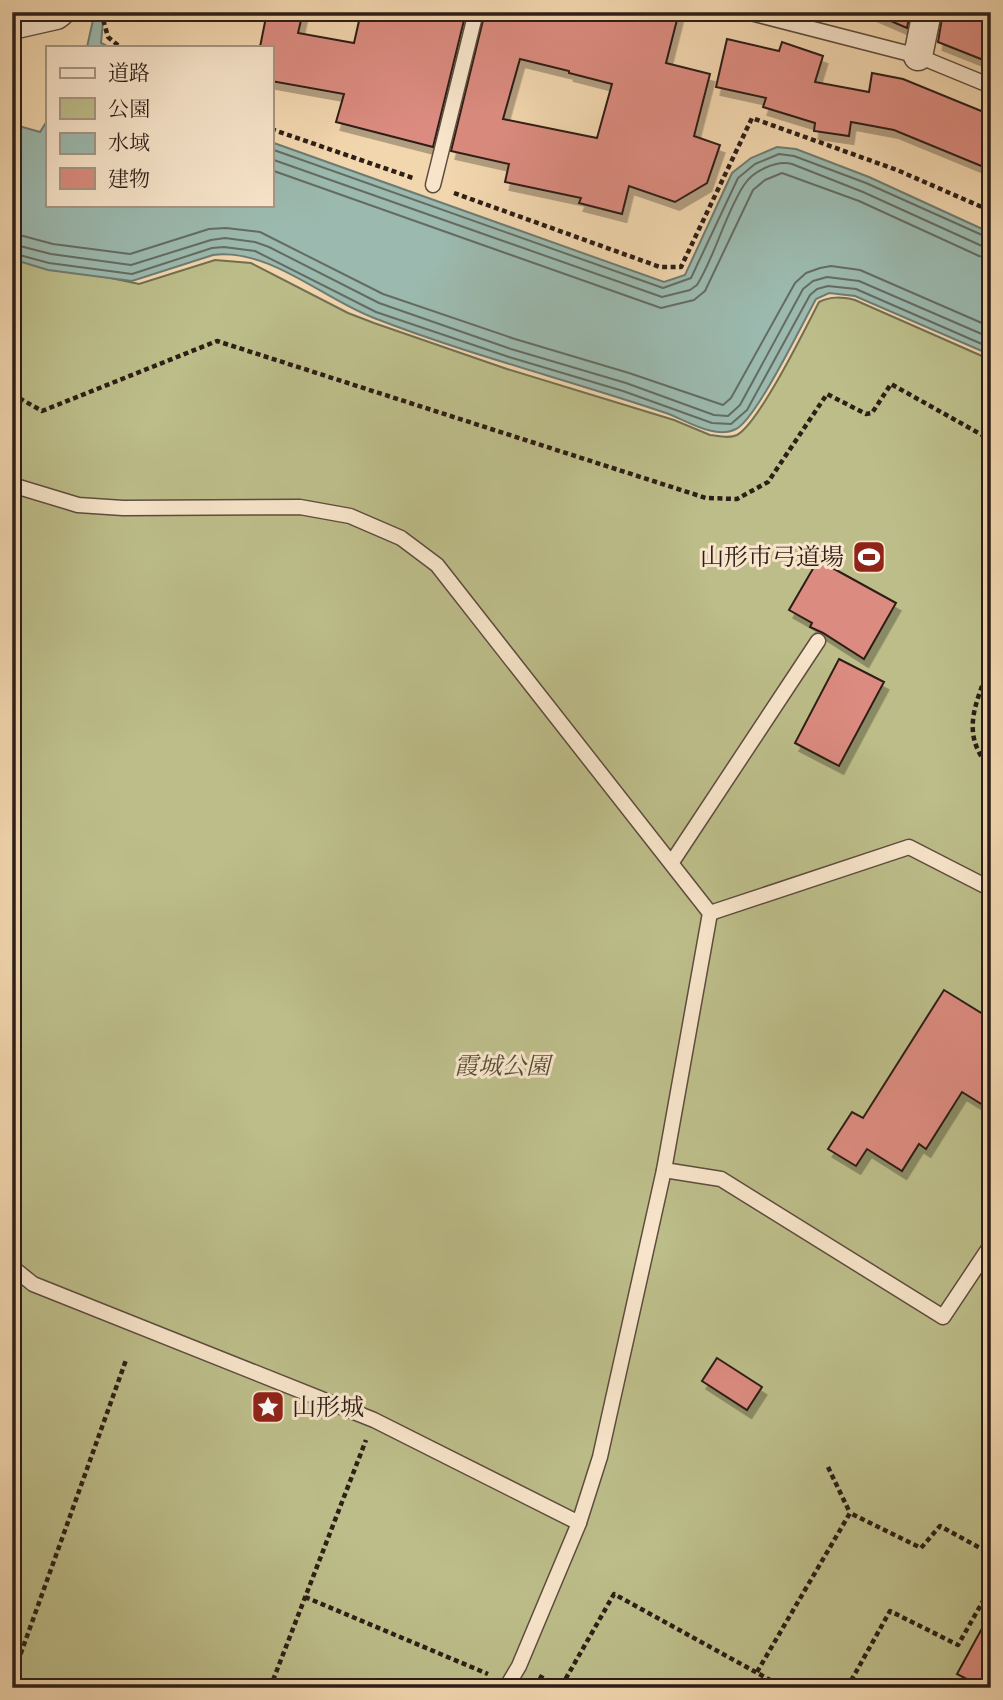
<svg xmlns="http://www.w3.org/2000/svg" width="1003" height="1700" font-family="Cardo,'Noto Serif JP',serif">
<defs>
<filter id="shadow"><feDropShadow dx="4.5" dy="8" stdDeviation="0" flood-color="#0004"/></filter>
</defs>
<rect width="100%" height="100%" fill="#f2d6ae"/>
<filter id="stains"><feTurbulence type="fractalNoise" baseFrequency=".00286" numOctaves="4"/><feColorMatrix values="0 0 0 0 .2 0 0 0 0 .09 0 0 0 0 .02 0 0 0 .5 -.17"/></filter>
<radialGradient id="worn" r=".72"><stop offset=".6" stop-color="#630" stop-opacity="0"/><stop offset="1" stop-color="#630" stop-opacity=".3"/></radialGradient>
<!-- green -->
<path fill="#bcbd89" stroke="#746e50" stroke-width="2" d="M12,257L139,284L215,260L251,263L348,313L374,323L507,369L674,420L710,435C719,436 729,439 737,435C759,423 805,329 819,302C831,296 842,297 855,300L991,360V1688H12Z"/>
<!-- water -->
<g fill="#9bb9ae" stroke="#6f7b72" stroke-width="2">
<polygon points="93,20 103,21 101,43 109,47 87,47"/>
<path d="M47,121V205H271V142L664,282L685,275L732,173L751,158L777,147L796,149L869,177L991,233V355L855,296L829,293L816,299C802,324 757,418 736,429C715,440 686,420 666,413C569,380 469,355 374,318C323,299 270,248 213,255L132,281L48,270L12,259V124L40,132Z"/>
</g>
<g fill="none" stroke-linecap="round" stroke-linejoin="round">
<!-- shore -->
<g stroke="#646c62" stroke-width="2">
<polyline points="271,149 663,288 691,278 738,178 755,164 779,154 794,156 866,183 991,239"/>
<path d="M271,159L662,297L690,290L697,285C716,254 725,214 744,185C753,171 776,160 792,164L863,192L982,246L991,248"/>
<polyline points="271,170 661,308 694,300 705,291 753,190 765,180 782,173 859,201 979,256 991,258"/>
<polyline points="12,233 53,244 130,254 209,229 226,228 260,232 383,294 515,339 629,373 723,405 731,398 795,283 806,273 820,268 831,266 860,270 991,327"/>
<polyline points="12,244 51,254 131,265 211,240 225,238 255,242 269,247 379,303 511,349 626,383 714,415 728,416 740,405 803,289 813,281 827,277 859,281 991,338"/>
<polyline points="12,253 49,263 132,274 212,248 224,247 255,251 376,312 509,357 623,391 712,423 731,424 747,410 810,295 817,289 828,286 856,289 991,348"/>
</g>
</g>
<!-- building -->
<g fill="#db8b7f" stroke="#2d1e17" stroke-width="2" fill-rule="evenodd" filter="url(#shadow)">
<polygon points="267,12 303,12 298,33 354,43 361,12 466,12 433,147 336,122 344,94 271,81 271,47 260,47"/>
<path d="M485,12H679L666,63L710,74L694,136L720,145L707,183L675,202L629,186L622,214L579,203L581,198L505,182L509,164L451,151ZM520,59L569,71V73L612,84L597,138L503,119Z"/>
<polygon points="870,12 910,12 907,28"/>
<polygon points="943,12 991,12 991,63 938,42"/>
<polygon points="727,39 779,51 782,42 823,56 815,82 869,92 872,73 903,79 991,115 991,170 894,130 851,122 849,136 814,131 815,123 763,107 766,98 716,87"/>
<polygon points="818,560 896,603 864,659 823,633 810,627 812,623 789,610"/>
<polygon points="839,659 884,682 839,766 795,743"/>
<polygon points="944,990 991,1019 991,1110 962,1092 926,1149 919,1144 902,1171 867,1149 856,1166 828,1149 852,1112 863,1118"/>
<polygon points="717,1358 762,1387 747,1410 702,1381"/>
<polygon points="991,1612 991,1688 984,1688 957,1674"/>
</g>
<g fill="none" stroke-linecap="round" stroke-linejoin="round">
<defs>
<g id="lane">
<polyline points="747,12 918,56 991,86"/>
<polyline points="433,185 476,12"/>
<polyline points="12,485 78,505 123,508 300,507 350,516 401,538 437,565 710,913 664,1170 600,1457 579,1523 374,1420 33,1284 12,1267"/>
<polyline points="672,862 818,641"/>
<polyline points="710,913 909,847 991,889"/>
<polyline points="664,1170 721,1179 943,1317 991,1245"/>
<polyline points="506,1688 519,1666 579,1523"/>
</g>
<g id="street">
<polyline points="12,25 56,15 60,12"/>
<polyline points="918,56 927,12"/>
</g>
</defs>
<!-- lane casing -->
<use href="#lane" stroke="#5e4c3d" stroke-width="17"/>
<!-- street casing -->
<use href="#street" stroke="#5e4c3d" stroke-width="31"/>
<!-- path -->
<g stroke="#2d1e17" stroke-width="4.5" stroke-dasharray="5 3.5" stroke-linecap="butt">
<polyline points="101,12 108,37 120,47"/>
<polyline points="271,129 413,178"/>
<polyline points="454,193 660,267 681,267 752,118 897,170 991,211"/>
<polyline points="12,394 42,411 217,341 706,498 737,499 768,482 827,394 866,414 872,413 891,384 991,440"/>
<path d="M991,662C977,702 958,733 991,769"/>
<polyline points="12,1368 17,1361"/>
<polyline points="828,1467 850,1513"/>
<polyline points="305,1597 488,1674"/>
<polyline points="757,1672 850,1513 921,1548 940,1526 991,1554"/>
<polyline points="539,1676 561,1687 614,1594 781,1686 780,1688"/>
<polyline points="12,1678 126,1360"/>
<polyline points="270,1688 366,1440"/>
<polyline points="847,1688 890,1611 958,1645 991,1587"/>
</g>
<!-- lane -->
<use href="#lane" stroke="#f7e4ca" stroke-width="14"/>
<!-- street -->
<use href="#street" stroke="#f7e4ca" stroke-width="28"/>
</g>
<!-- icons -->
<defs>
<symbol id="stadium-square" viewBox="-11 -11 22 22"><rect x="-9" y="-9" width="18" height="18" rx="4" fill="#8f2418" stroke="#f7e4ca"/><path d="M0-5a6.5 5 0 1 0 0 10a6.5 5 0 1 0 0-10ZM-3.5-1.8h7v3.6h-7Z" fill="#fff"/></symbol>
<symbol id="sight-square" viewBox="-11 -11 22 22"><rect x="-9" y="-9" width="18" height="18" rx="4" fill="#8f2418" stroke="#f7e4ca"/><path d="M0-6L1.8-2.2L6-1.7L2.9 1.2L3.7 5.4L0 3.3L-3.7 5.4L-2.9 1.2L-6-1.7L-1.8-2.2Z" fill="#fff"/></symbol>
</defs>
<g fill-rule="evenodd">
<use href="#stadium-square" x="850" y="538" width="38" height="38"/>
<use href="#sight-square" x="249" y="1388" width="38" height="38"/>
</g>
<g text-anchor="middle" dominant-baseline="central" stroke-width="6" stroke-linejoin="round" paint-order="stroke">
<!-- poi labels -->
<g font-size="24" fill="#2d1e17" stroke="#f7e4ca" text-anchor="end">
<text x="844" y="557">山形市弓道場</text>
<text x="292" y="1407" text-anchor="start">山形城</text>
</g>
<!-- park labels -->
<g font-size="24" font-style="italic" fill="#584e39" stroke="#f7e4ca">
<text x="502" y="1066">霞城公園</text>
</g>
</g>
<!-- margin -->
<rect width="1003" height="1700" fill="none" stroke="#f2d6ae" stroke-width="42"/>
<rect x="14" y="14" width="975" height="1672" fill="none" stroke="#2d1e17" stroke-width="3.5"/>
<rect x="21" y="21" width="961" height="1658" fill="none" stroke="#2d1e17" stroke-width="2"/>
<!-- legend -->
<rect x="46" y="46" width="228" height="161" fill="#f7e4ca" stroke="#a69582" stroke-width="2"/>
<rect x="60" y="68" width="35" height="10" fill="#f7e4ca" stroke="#a69582" stroke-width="2"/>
<text x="108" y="80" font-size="21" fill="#2d1e17">道路</text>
<rect x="60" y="98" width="35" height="21" fill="#bcbd89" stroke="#a69582" stroke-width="2"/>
<text x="108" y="116" font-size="21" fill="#2d1e17">公園</text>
<rect x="60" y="133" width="35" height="21" fill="#9bb9ae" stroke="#a69582" stroke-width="2"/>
<text x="108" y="150" font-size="21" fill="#2d1e17">水域</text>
<rect x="60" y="168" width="35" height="21" fill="#db8b7f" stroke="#a69582" stroke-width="2"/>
<text x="108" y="186" font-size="21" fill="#2d1e17">建物</text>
<rect width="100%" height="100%" filter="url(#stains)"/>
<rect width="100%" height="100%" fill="url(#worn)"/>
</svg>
